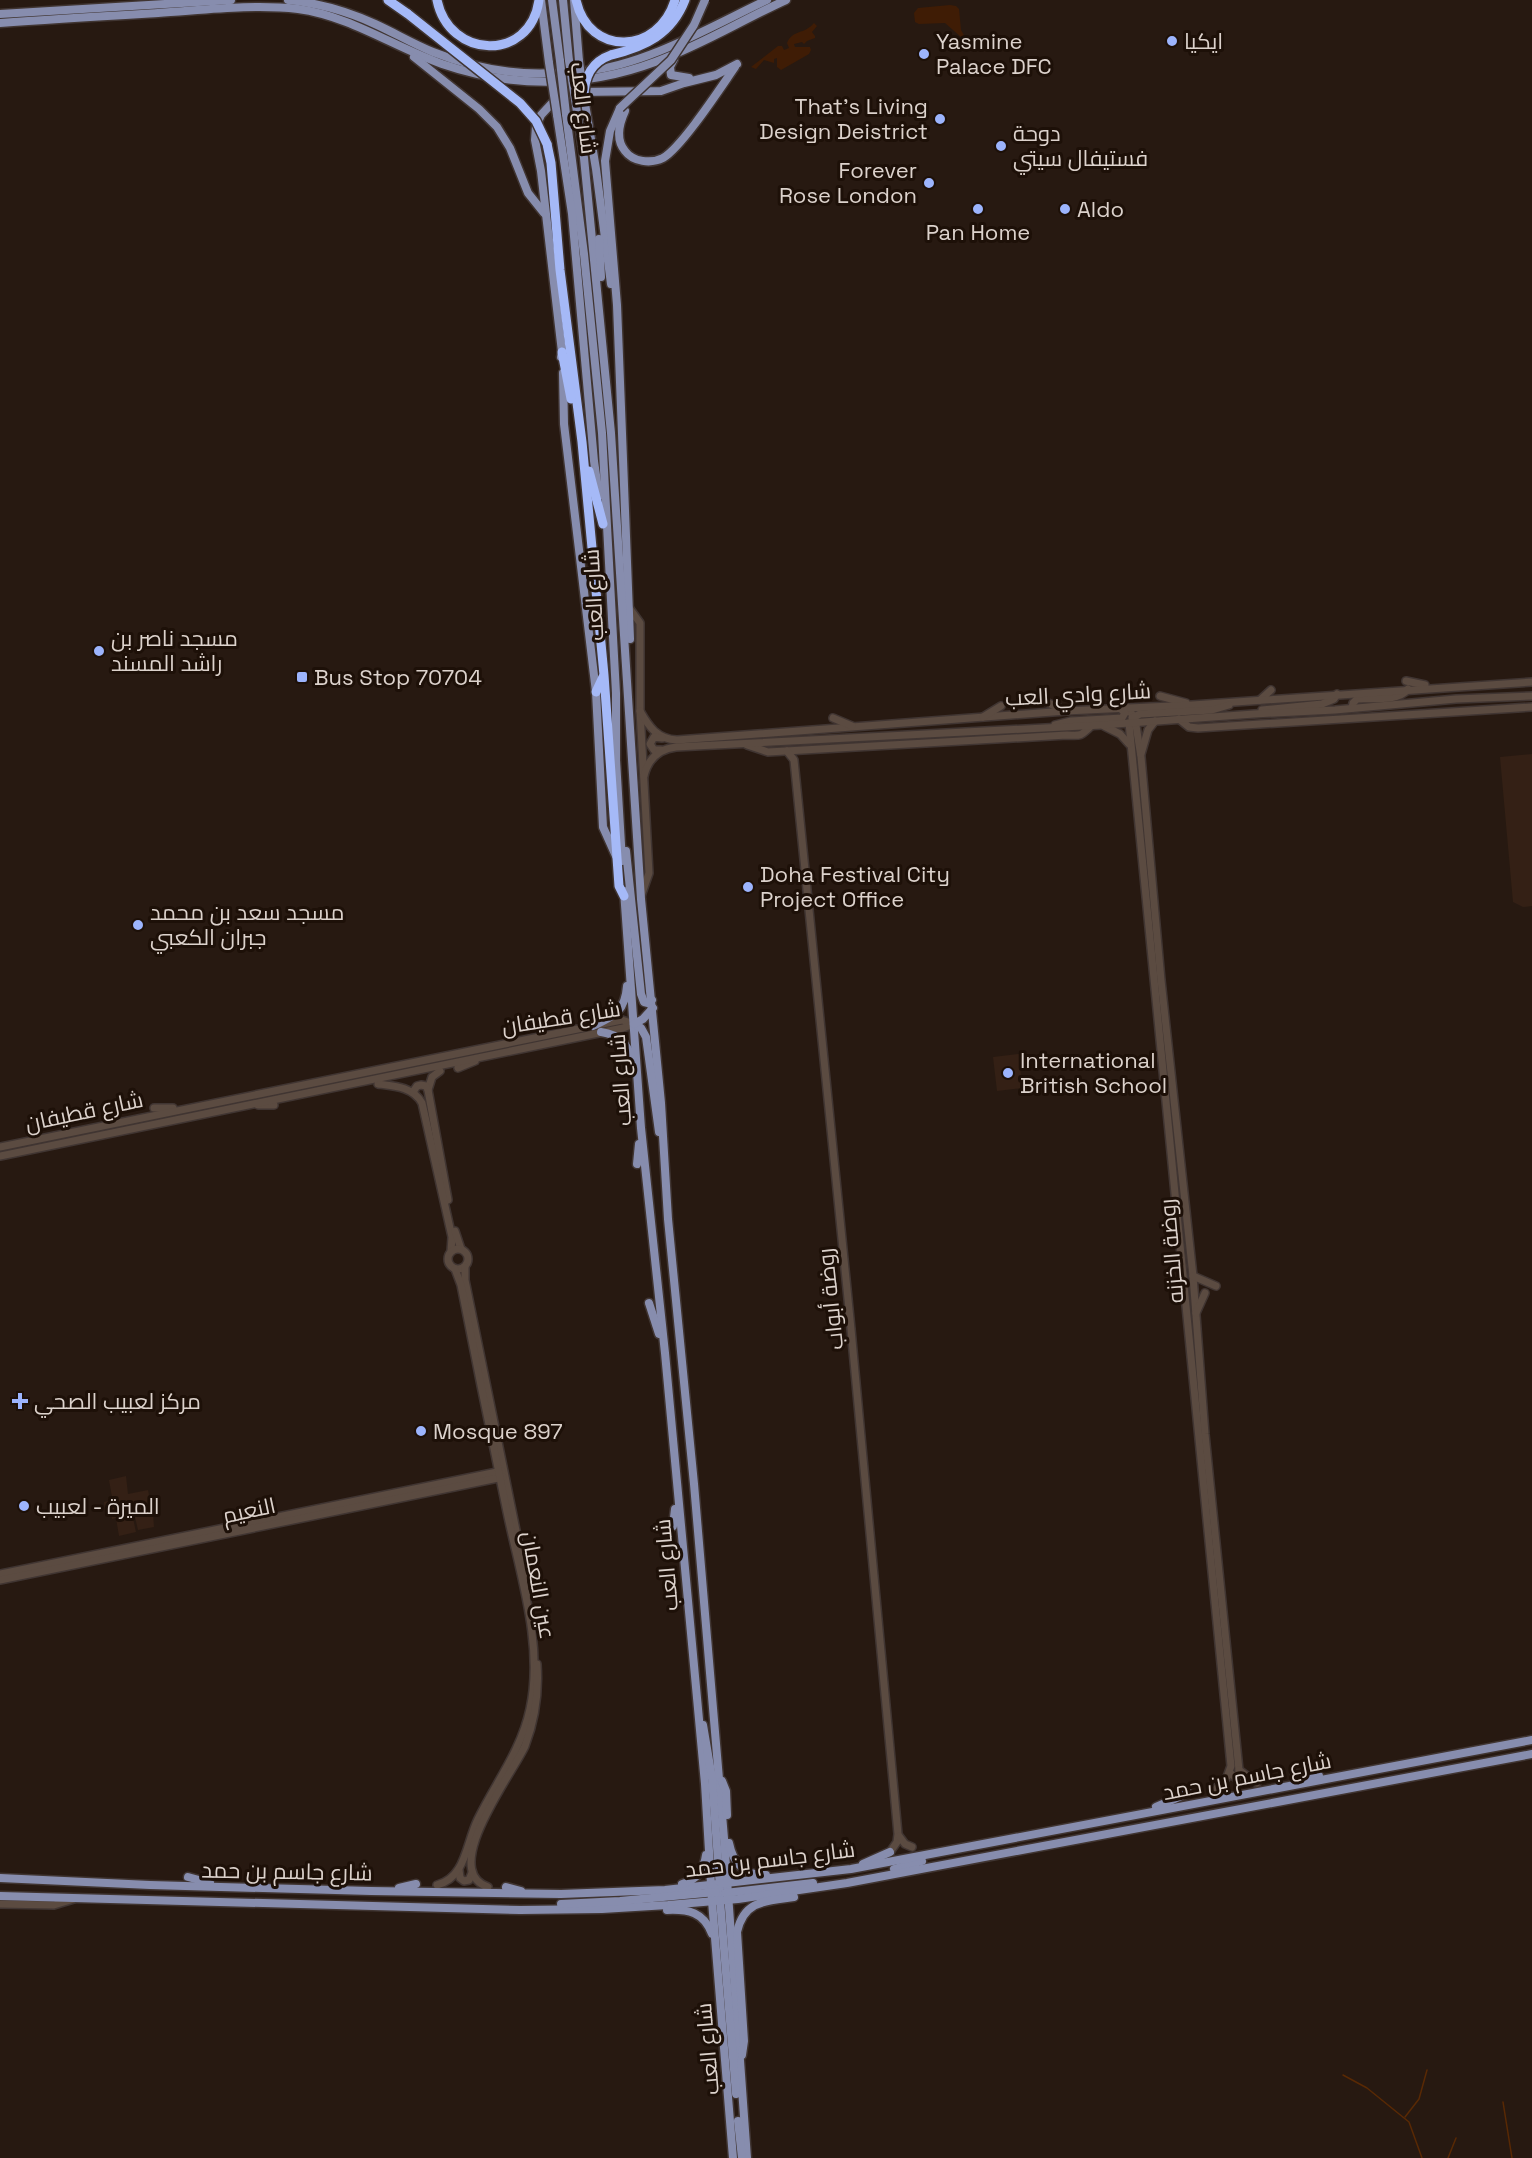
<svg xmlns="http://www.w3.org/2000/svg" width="1532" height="2158" font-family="'Space Grotesk',Cairo,sans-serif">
<rect width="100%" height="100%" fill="#271911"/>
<!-- built -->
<g fill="#342015">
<polygon points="1532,754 1532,906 1523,907 1513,902 1500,757"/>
<polygon points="1019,1054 1022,1088 997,1091 993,1057"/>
<polygon points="126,1476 128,1494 148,1490 152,1510 145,1510 145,1515 153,1513 154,1527 138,1530 135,1517 133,1518 136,1532 119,1536 116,1518 112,1519 111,1515 106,1517 104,1502 108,1501 108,1498 112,1497 109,1480"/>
</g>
<!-- green -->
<g fill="#3f1c05">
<polygon points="950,5 956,6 959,9 961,30 969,44 945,23 919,24 915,22 914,13 918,8"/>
<path d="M814,23L817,26L812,32L815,36V38L807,41L804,44L802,42L794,44L795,47H810L811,50L809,54L781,70L777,67V58L774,59V63L764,60L756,69L751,67L778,46H782L784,50L789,48L787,43C793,29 804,35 814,23Z"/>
</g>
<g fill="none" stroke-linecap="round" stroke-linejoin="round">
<!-- stream -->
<g stroke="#592904" stroke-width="1.5">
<polyline points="1343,2075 1367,2088 1409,2122 1422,2158"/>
<polyline points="1503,2102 1512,2158"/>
<polyline points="1405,2117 1419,2099 1427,2070"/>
<polyline points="1448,2158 1456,2138"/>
</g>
<defs>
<g id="minor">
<polyline points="630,609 640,623 640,711 649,873 641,896"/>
<polyline points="1406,681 1425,685"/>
<polyline points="1160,696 1186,703"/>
<polyline points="1260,700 1271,690"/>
<polyline points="1046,702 1064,710"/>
<polyline points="1128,708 1135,719 1141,757 1161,980 1193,1276 1205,1434 1239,1770 1257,1783"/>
<path d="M1352,708L1353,703L1357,699C1372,698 1398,702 1408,689"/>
<polyline points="1262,710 1322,704 1334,699 1337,694"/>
<path d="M640,711C649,727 657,739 677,740L1066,711L1192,705L1532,682"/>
<polyline points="983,717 1001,706"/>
<polyline points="833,718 852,726"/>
<polyline points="1132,718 1140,714 1212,710 1229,705"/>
<polyline points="1179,719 1189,727 1198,728 1532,707"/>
<polyline points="1129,723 1231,1766 1227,1777 1215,1790"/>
<polyline points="1055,725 1071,721 1122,718 1125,713 1121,709"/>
<polyline points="1104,726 1120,734 1129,744"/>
<path d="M747,745L768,752L1067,735C1081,736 1081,736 1091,726"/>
<polyline points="661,750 654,750 650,744 654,737 662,738"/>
<polyline points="787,751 794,760 851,1329 898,1834 897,1842 890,1852"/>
<polyline points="1141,754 1148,730 1155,721"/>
<path d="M644,776C648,759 659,749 676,747L1102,725L1254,714L1335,710L1456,699L1532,696"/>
<polyline points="458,1068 475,1061"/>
<polyline points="440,1071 432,1077 428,1090 448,1200"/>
<path d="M378,1084C395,1086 413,1087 422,1103L452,1237L451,1251"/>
<polyline points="413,1092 417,1086 421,1085 426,1086 428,1090"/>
<polyline points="258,1105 274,1105"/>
<polyline points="154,1108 173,1108"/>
<polyline points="0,1147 622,1020 634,1024"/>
<polyline points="0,1156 623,1028 634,1024"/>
<polyline points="455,1231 461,1249"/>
<circle cx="458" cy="1259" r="10"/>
<polyline points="465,1267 465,1280 529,1594"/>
<polyline points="1193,1276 1216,1286"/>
<polyline points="1196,1313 1205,1293"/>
<polyline points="0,1574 502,1471"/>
<polyline points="0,1580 503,1477"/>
<polyline points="1230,1773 1236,1778 1239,1775 1239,1770"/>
<polyline points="899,1836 905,1844 912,1847"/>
<polyline points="459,1870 460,1878 464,1881 469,1880 472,1873"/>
<path d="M437,1885C466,1878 466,1843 478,1819C496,1782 521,1751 530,1709C544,1645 520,1575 507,1512C491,1436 476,1361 461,1285L455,1269"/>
<path d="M488,1887C438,1870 513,1773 525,1746C535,1720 539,1692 537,1664"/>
<polyline points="0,1904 54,1905 74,1899"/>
</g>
<g id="major">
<path d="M288,0C318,3 347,11 375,24C395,33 413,44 433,52C476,69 522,77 567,72"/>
<polyline points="541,0 549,63"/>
<polyline points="552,0 560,61"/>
<polyline points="563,0 569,61"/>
<polyline points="574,0 579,61"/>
<polyline points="0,14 231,0"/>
<path d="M0,23C53,19 106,16 158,13C205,10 252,4 298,9C350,16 394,47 442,64C512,88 585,88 655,62C700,46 742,20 786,0"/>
<polyline points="414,57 479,109 497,127 510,148 528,193 544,213"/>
<polyline points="674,59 670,67 671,75 689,78"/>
<path d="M586,71C646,65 712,26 767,0"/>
<polyline points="584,98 596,169 611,284"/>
<polyline points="620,108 610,131 605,161 617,305 630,639"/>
<path d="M625,111C619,124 615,139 625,151C633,162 651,164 663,158C682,147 721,87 735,67"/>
<polyline points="577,112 584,158 611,433 641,899 661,1103 668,1219 694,1484 724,1838 747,2158"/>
<polyline points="566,114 584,254 602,433 616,693 616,760 622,861"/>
<polyline points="557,115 572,214 594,461 599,496"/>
<polyline points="599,239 601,277"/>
<polyline points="561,357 562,352 541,171 535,140 536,126 541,115 554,101 577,92 661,91 684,83 716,75 737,64"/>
<polyline points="563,373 564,424 596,692 603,827 616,856"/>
<polyline points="626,851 641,994 644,1002 648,1003 652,1000"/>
<polyline points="624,891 641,1128 665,1353 705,1784 712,1901 733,2158"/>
<polyline points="634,1024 641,1028 646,1037 659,1132"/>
<polyline points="634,1024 643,1019 653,1008"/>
<path d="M593,1026C614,1016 625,1012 627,986"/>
<path d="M601,1032C620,1035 627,1043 633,1061"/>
<polyline points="637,1164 639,1144"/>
<polyline points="649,1303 659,1334"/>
<polyline points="673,1526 675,1509"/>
<polyline points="703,1725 712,1778 720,1888"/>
<polyline points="1295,1775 1319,1776"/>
<polyline points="722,1781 726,1791 727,1815"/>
<polyline points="1156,1807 1188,1793"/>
<path d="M729,1843C733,1863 745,1876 766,1875"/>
<polyline points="863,1864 890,1852"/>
<polyline points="894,1869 922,1861"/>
<polyline points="188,1877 210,1883"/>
<polyline points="0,1878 150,1885 371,1891 561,1894 665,1890 851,1869 1532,1740"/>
<path d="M682,1884C697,1880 704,1870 706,1855"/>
<polyline points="711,1885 717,1890 720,1900 736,2094"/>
<polyline points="506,1887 521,1891"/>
<polyline points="399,1888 416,1884"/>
<polyline points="725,1893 813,1883"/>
<polyline points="0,1896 520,1910 602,1909 668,1905 738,1899 847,1883 1532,1754"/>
<polyline points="561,1904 620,1901 716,1892"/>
<path d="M667,1910C688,1909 704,1912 712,1934"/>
<path d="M742,2055L744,2041L737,1932C744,1900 766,1901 794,1897"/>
<polyline points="738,2121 742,2158"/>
</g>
<g id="highway">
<polyline points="388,0 408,14"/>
<path d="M437,0C449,59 530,63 539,0"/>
<path d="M576,0C589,58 659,54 675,0"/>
<path d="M611,55C645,47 672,34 685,0"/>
<polyline points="547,144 551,163 560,270 582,442 604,675 619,886 624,896"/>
<polyline points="562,352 571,399"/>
<polyline points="589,471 603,524"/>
<polyline points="596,692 603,677"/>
</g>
</defs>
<!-- minor casing -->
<use href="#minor" stroke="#403532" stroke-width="10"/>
<!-- major casing -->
<use href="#major" stroke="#403532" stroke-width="11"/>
<!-- highway casing -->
<use href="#highway" stroke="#403532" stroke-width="12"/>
<!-- minor -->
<use href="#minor" stroke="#5b4b41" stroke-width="7"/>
<!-- major -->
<use href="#major" stroke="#878dae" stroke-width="8"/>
<!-- highway -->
<use href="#highway" stroke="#a5b9f7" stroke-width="9"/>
<defs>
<g id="major-bridge">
<polyline points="560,61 566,114"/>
<polyline points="569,61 577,112"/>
<polyline points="579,61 583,91"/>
<polyline points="549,63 557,115"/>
<polyline points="620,108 671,60 694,25 705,0"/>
</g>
<g id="highway-bridge">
<polyline points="408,14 520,103 536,121 547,144"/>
<path d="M584,98C584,77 591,62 611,55"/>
</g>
</defs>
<!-- major-bridge casing -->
<use href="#major-bridge" stroke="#403532" stroke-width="11" stroke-linecap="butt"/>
<!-- highway-bridge casing -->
<use href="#highway-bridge" stroke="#403532" stroke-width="12" stroke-linecap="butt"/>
<!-- major-bridge -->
<use href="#major-bridge" stroke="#878dae" stroke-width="8"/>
<!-- highway-bridge -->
<use href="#highway-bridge" stroke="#a5b9f7" stroke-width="9"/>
</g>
<!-- markers -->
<g fill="#9cb4fd" stroke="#1d1008" stroke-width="2">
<circle cx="1172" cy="41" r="6"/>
<circle cx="924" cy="54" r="6"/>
<circle cx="940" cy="119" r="6"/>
<circle cx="1001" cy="146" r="6"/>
<circle cx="929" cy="183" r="6"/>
<circle cx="978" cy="209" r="6"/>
<circle cx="1065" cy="209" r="6"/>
<circle cx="99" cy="651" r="6"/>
<rect x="296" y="671" width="12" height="12" rx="3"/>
<circle cx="748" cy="887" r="6"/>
<circle cx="138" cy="925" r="6"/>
<circle cx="1008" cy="1073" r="6"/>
<path d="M17 1392h6v6h6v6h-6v6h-6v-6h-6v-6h6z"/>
<circle cx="421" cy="1431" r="6"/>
<circle cx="24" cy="1506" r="6"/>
</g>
<g text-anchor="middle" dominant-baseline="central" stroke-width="6" stroke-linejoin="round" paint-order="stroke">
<!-- poi labels -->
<g font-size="22" fill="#dcd2cc" stroke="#1d1008" text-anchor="start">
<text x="936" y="41">Yasmine<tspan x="936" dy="25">Palace DFC</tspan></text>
<text x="1184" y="41">ايكيا</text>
<text x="928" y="106" text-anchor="end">That's Living<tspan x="928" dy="25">Design Deistrict</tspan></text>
<text x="1013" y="133">دوحة<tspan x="1013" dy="25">فستيفال سيتي</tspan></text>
<text x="917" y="170" text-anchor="end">Forever<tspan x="917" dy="25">Rose London</tspan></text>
<text x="1077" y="209">Aldo</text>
<text x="978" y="232" text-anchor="middle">Pan Home</text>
<text x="111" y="638">مسجد ناصر بن<tspan x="111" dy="25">راشد المسند</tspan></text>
<text x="314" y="677">Bus Stop 70704</text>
<text x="760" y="874">Doha Festival City<tspan x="760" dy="25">Project Office</tspan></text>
<text x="150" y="912">مسجد سعد بن محمد<tspan x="150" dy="25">جبران الكعبي</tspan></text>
<text x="1020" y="1060">International<tspan x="1020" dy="25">British School</tspan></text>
<text x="34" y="1401">مركز لعبيب الصحي</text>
<text x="433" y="1431">Mosque 897</text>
<text x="36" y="1506">الميرة - لعبيب</text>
</g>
<!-- street labels -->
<g font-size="22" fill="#dcd2cc" stroke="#1d1008">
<text transform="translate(584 108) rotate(83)">شارع العب</text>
<text transform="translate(593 595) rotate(-93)">شارع العب</text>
<text transform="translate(1078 694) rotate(-3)">شارع وادي العب</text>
<text transform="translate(561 1017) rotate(-9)">شارع قطيفان</text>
<text transform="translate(620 1080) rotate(-94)">شارع العب</text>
<text transform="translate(84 1111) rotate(-12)">شارع قطيفان</text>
<text transform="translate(1171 1251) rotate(-95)">روضة الخزنه</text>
<text transform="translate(830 1299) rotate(-96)">روضة أبواب</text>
<text transform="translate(249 1510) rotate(-12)">النعيم</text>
<text transform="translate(666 1565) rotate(-95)">شارع العب</text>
<text transform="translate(539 1585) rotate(80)">عين النعمان</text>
<text transform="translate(1247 1776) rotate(-11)">شارع جاسم بن حمد</text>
<text transform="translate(770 1859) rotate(-7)">شارع جاسم بن حمد</text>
<text transform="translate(287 1871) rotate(1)">شارع جاسم بن حمد</text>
<text transform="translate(707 2049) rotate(-95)">شارع العب</text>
</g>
</g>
</svg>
